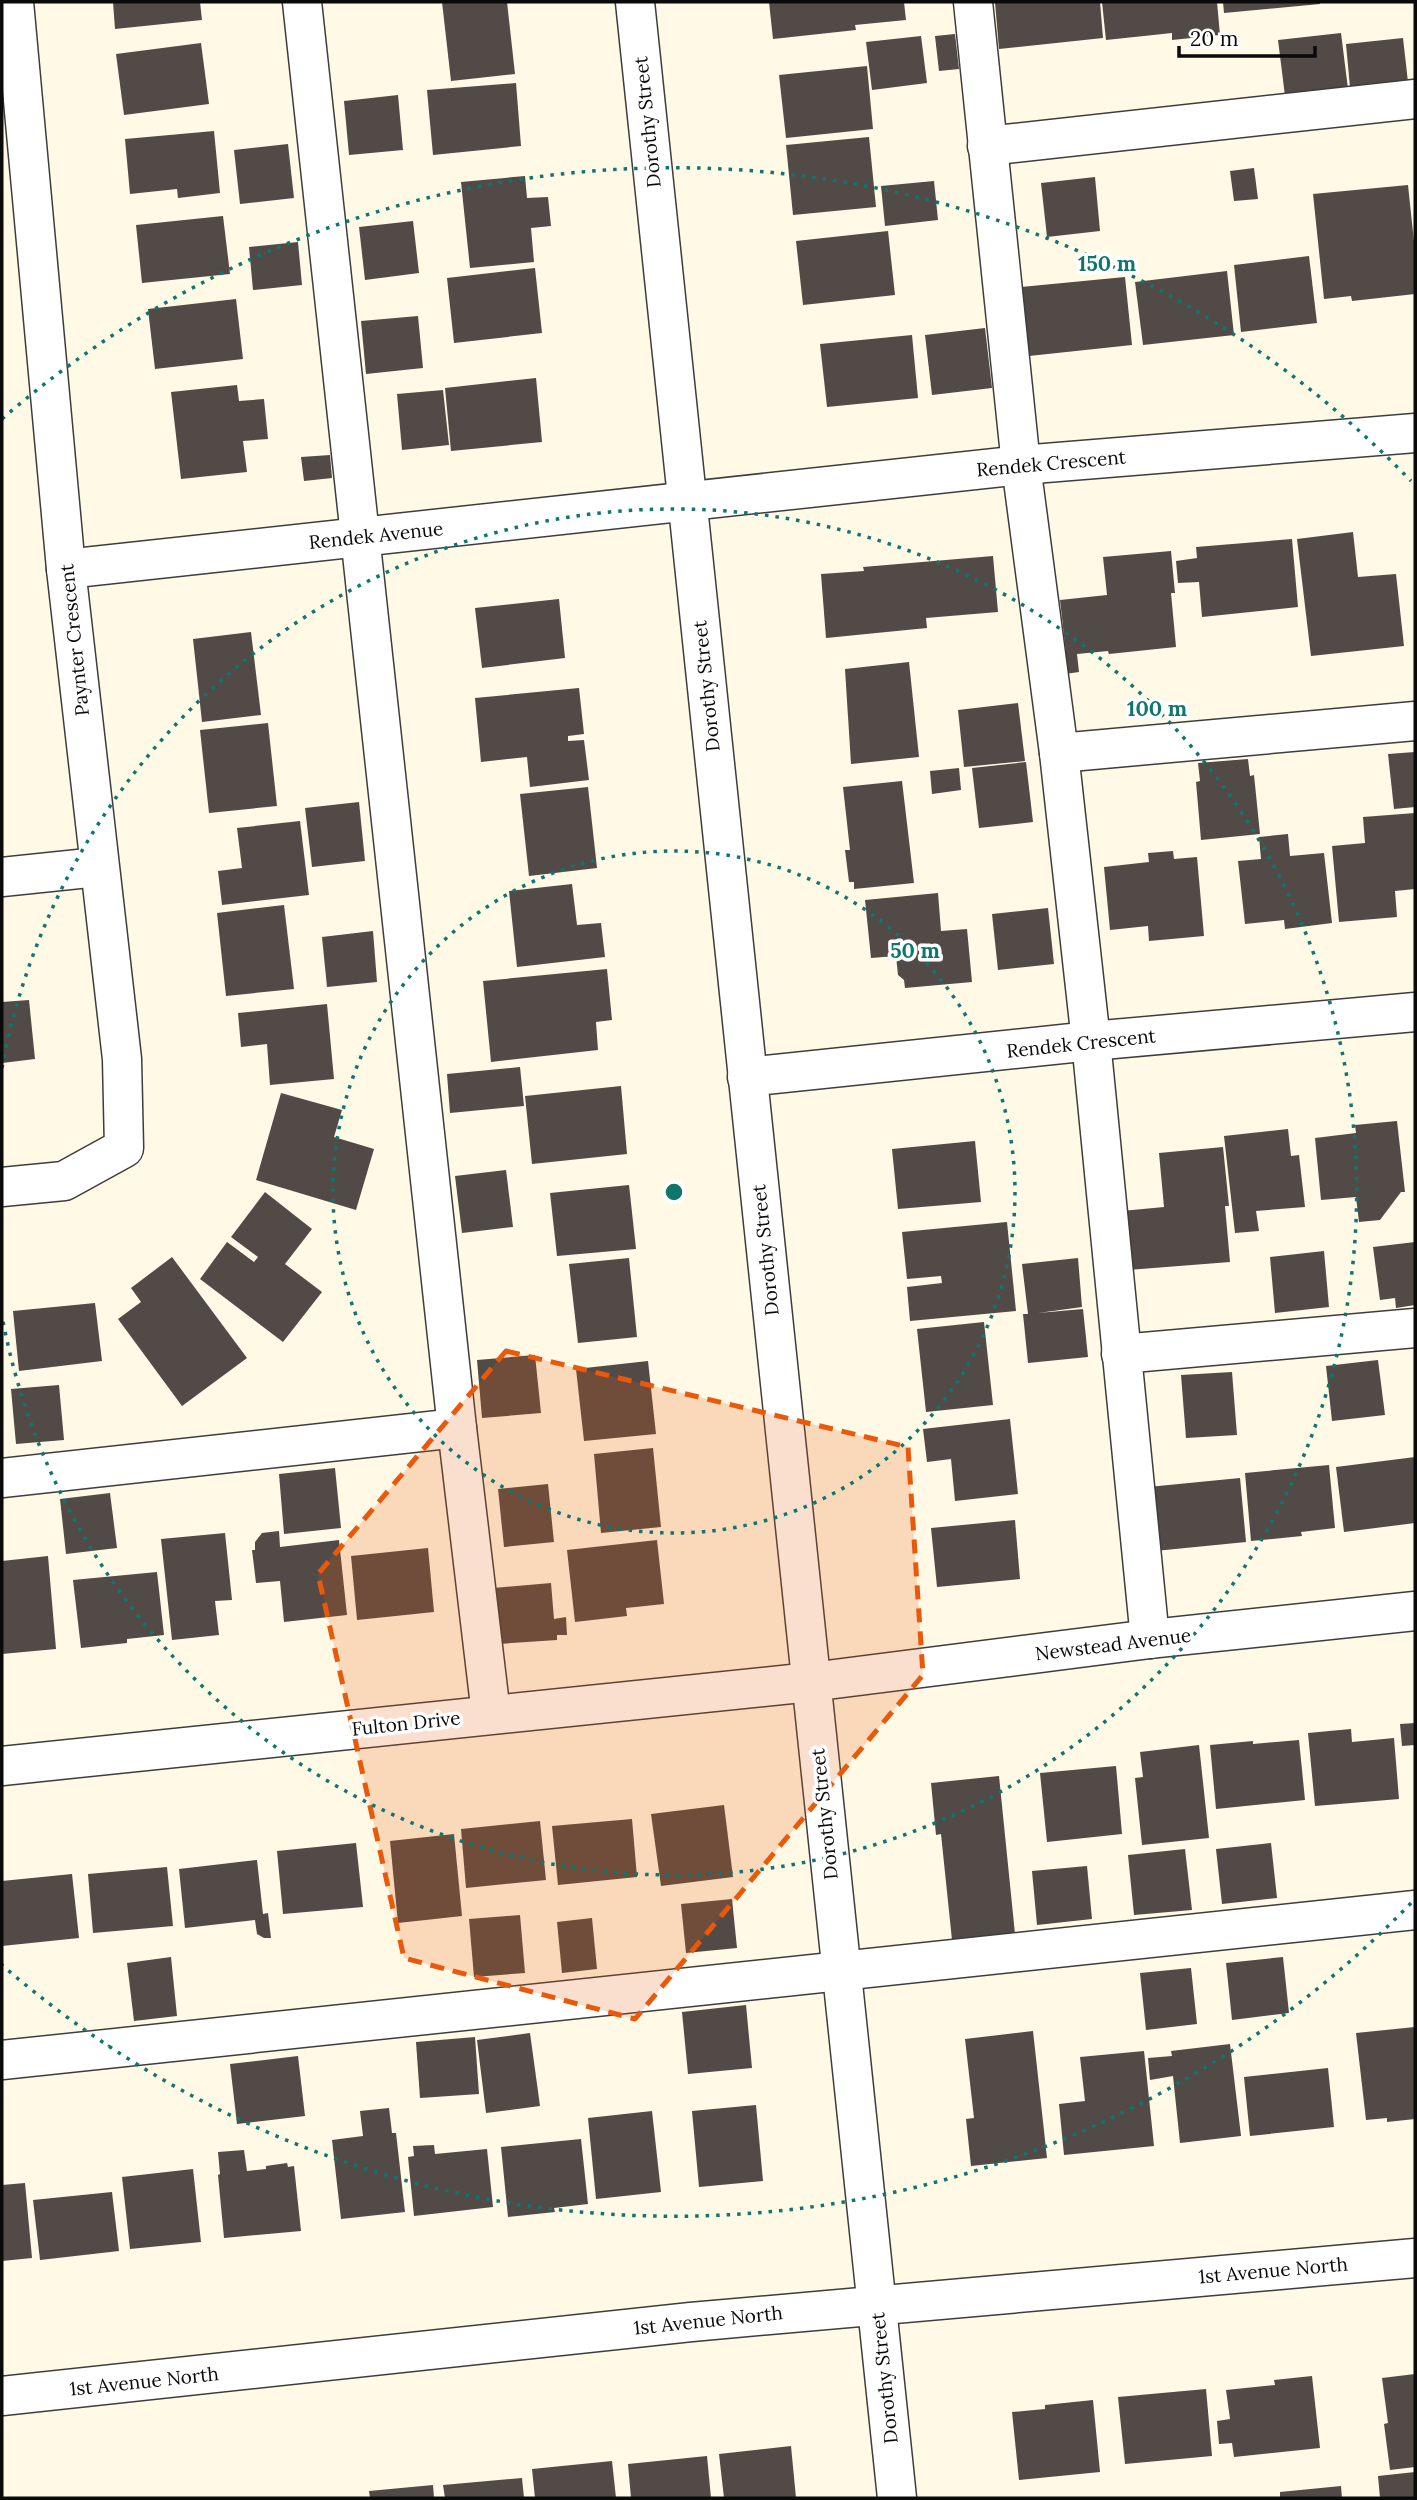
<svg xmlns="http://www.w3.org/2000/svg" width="1417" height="2500" font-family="Lora,serif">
<rect width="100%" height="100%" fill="#fff9e6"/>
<!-- building -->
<g fill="#524a46">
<polygon points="113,2 200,2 202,20 115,29"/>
<polygon points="442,2 507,2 515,74 451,81"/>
<polygon points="769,2 904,2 906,20 855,25 856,30 773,39"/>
<polygon points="995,2 1100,2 1103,38 999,49"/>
<polygon points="1102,2 1217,2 1220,35 1172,40 1172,33 1106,40"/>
<polygon points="1223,2 1320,2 1320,4 1224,13"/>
<polygon points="1341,33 1349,97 1286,104 1278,40"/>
<polygon points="955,34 959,69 939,71 935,36"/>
<polygon points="921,36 927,83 872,90 866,42"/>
<polygon points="1403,38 1409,91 1351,98 1346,44"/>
<polygon points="201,43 209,104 124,115 116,54"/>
<polygon points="867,66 873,129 786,138 779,75"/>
<polygon points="516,83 521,146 433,155 427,90"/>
<polygon points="398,95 403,150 349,155 344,101"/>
<polygon points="214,131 220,193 178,198 177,189 130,194 125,139"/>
<polygon points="869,137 876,207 793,215 786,145"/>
<polygon points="288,144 294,198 240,204 234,150"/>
<polygon points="1254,168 1258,199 1234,201 1230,171"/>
<polygon points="525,176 527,198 548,197 551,226 531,228 534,262 470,268 461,182"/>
<polygon points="1095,177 1100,231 1047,237 1041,183"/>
<polygon points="934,181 938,220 885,226 881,186"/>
<polygon points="1408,185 1415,251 1415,294 1352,301 1351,296 1324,299 1313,194"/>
<polygon points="223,216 230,274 142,283 136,225"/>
<polygon points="413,221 419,273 365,280 359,227"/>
<polygon points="888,231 895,295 803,305 796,241"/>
<polygon points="298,242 302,285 253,290 249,247"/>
<polygon points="1309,256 1317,323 1241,332 1234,265"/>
<polygon points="535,268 542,333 454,343 447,278"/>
<polygon points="1227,271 1234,335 1143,345 1135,282"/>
<polygon points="1125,277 1132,345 1029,356 1021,287"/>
<polygon points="236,299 243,359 155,369 148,309"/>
<polygon points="418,316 423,368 366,374 361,321"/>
<polygon points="985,328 992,388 932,395 925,335"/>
<polygon points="912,335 918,398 827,407 820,344"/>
<polygon points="536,378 542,442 451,451 445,388"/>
<polygon points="237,385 239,401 264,399 268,439 243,441 247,472 181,479 171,392"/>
<polygon points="443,390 449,445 402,450 397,394"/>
<polygon points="330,455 332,478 304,481 301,457"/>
<polygon points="1353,532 1358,577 1396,574 1404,646 1311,656 1297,539"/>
<polygon points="1292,539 1298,607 1202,617 1199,582 1178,583 1176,561 1197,558 1196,547"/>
<polygon points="1171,551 1175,593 1171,593 1176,647 1109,654 1108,651 1077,654 1079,672 1065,674 1063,654 1066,653 1060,600 1107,595 1103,557"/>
<polygon points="993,556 998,612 926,618 927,628 826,638 821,574 864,571 863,567"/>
<polygon points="559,599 565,658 482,668 475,608"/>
<polygon points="251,632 261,715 202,722 193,639"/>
<polygon points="909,662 919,757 851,764 845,669"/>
<polygon points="579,688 584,734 568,736 568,741 584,740 589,780 530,787 527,757 481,762 475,698"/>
<polygon points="1018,703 1025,761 964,767 958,710"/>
<polygon points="268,723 277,806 209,813 200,730"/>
<polygon points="1415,752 1415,807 1394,809 1388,754"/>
<polygon points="1248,759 1250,776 1254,775 1260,834 1201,840 1196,782 1200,781 1198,763"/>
<polygon points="1026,762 1033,822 979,828 972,768"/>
<polygon points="959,768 961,790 932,794 930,771"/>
<polygon points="902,781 914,883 854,889 854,882 849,882 845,850 850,850 843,787"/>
<polygon points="588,787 597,868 529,876 520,794"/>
<polygon points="359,802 365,861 312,867 305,808"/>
<polygon points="1415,813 1415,889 1395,891 1397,917 1339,922 1332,846 1365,843 1363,817"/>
<polygon points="300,821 309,895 222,905 218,871 242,868 237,828"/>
<polygon points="1288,834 1290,856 1324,853 1332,923 1285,929 1284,920 1245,924 1238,861 1261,859 1259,837"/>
<polygon points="1173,851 1174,859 1197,857 1204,936 1149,941 1148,926 1110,930 1104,867 1149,862 1148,853"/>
<polygon points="572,884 577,925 601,923 605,957 517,967 509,891"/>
<polygon points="938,893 941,931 967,929 972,982 905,988 904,980 898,975 896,956 871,958 865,900"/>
<polygon points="284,905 294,989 226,996 217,913"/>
<polygon points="1048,908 1054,964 998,970 992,914"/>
<polygon points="373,931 377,982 327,987 322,937"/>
<polygon points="607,969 612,1020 596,1022 598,1050 491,1062 483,981"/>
<polygon points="29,1000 35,1059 2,1063 2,1002"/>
<polygon points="327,1004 334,1079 270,1085 267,1044 241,1047 238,1013"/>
<polygon points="520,1067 524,1106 450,1113 447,1074"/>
<polygon points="621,1086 627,1154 532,1164 525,1096"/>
<polygon points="281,1093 342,1110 334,1137 374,1149 356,1210 256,1180"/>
<polygon points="1397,1121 1405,1192 1401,1192 1380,1220 1359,1222 1356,1197 1321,1200 1315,1138 1356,1133 1355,1125"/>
<polygon points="1288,1129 1291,1156 1299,1155 1305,1207 1256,1211 1259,1231 1235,1233 1224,1136"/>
<polygon points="975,1141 981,1202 898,1209 892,1149"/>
<polygon points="1223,1147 1229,1206 1225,1206 1230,1262 1128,1270 1122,1211 1164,1207 1159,1153"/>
<polygon points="506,1170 513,1227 462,1233 455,1176"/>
<polygon points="629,1185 636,1249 557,1256 550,1193"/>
<polygon points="265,1192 312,1229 285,1264 322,1292 283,1342 200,1279 227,1242 254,1262 258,1257 231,1237"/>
<polygon points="1007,1222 1016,1311 910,1321 907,1287 942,1283 941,1276 907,1279 902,1232"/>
<polygon points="1415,1242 1415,1305 1396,1308 1395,1298 1380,1300 1373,1247"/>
<polygon points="1324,1251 1329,1307 1275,1313 1270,1257"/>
<polygon points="172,1257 247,1358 182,1406 118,1319 141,1302 131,1288"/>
<polygon points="629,1258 637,1337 578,1343 569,1264"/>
<polygon points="1078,1258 1082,1307 1038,1313 1083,1309 1088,1357 1028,1363 1023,1314 1028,1314 1022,1264"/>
<polygon points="95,1303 102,1361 19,1371 13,1311"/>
<polygon points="984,1322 993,1405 926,1412 917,1329"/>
<polygon points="535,1355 541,1413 482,1418 477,1360"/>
<polygon points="1378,1360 1385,1415 1332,1421 1326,1366"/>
<polygon points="648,1361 656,1434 584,1441 576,1369"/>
<polygon points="1232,1372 1237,1435 1186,1438 1181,1375"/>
<polygon points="59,1385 64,1440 16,1444 11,1389"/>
<polygon points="1010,1419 1018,1494 955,1501 951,1459 927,1462 923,1429"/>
<polygon points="653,1448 661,1527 601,1533 594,1454"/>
<polygon points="1415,1457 1415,1523 1344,1532 1336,1467"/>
<polygon points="1329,1465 1335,1528 1301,1532 1302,1536 1251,1541 1245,1473"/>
<polygon points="335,1468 341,1528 284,1534 279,1474"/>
<polygon points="1240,1478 1246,1542 1155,1551 1148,1487"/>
<polygon points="548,1484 554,1542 504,1547 498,1489"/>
<polygon points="110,1493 117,1548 66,1554 60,1499"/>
<polygon points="1015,1520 1020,1579 937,1587 931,1528"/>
<polygon points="279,1531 280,1547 339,1540 347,1615 284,1622 280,1581 256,1583 252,1550 255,1550 255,1542 262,1533"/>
<polygon points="225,1533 232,1600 215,1601 219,1635 172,1640 161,1539"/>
<polygon points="657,1540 664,1604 626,1608 627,1616 575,1622 567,1550"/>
<polygon points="428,1548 434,1612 357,1620 351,1556"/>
<polygon points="48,1556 56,1649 2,1654 2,1561"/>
<polygon points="157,1572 164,1635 127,1639 127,1643 81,1648 73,1580"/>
<polygon points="551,1583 554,1619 566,1617 567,1635 557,1635 557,1640 498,1644 493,1588"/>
<polygon points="1415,1723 1415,1745 1402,1746 1400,1724"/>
<polygon points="1351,1729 1352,1742 1394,1738 1399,1799 1315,1806 1308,1733"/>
<polygon points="1299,1740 1305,1800 1216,1809 1210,1745 1253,1741 1253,1744"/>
<polygon points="1199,1745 1209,1838 1142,1845 1135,1778 1143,1777 1140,1752"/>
<polygon points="1116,1766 1122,1834 1047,1842 1040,1773"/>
<polygon points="999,1776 1015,1934 952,1940 941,1834 936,1835 931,1783"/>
<polygon points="724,1805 733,1877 661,1886 651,1814"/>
<polygon points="632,1819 637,1877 558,1885 552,1826"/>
<polygon points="540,1821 546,1880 466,1888 461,1829"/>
<polygon points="454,1834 462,1916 398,1923 390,1841"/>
<polygon points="356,1843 363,1907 283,1914 277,1851"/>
<polygon points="1271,1843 1277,1898 1222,1904 1216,1849"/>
<polygon points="1185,1849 1192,1910 1134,1915 1128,1855"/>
<polygon points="257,1860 263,1914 268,1913 271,1938 264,1938 257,1934 255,1920 185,1928 179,1869"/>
<polygon points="1087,1866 1092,1919 1037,1925 1032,1871"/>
<polygon points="167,1867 173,1926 93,1933 88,1874"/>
<polygon points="72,1874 79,1938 2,1946 2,1881"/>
<polygon points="732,1899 737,1948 686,1953 681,1904"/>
<polygon points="520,1915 525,1973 474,1977 469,1919"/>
<polygon points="592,1918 597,1969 562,1973 557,1922"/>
<polygon points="171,1957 177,2016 134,2021 127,1963"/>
<polygon points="1283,1957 1289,2013 1232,2020 1226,1963"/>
<polygon points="1191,1968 1197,2024 1146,2030 1140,1973"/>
<polygon points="746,2005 752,2068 688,2074 682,2012"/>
<polygon points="1415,2027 1415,2119 1387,2122 1387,2118 1366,2120 1356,2033"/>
<polygon points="1033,2031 1047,2158 971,2166 966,2119 974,2118 965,2039"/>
<polygon points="530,2033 540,2106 486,2113 477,2040"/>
<polygon points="475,2037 479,2094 420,2098 416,2042"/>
<polygon points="1230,2044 1241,2136 1180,2143 1173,2076 1150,2080 1148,2058 1172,2056 1171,2051"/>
<polygon points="1144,2051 1154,2146 1064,2155 1059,2104 1085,2101 1080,2057"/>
<polygon points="298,2056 305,2116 237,2124 230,2064"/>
<polygon points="1328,2068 1334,2127 1250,2136 1244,2077"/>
<polygon points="756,2105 763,2181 699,2187 692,2111"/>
<polygon points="389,2108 392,2133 396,2133 405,2212 341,2219 332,2140 363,2136 360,2111"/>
<polygon points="652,2111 661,2192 596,2199 588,2118"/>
<polygon points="581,2139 588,2204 554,2208 555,2212 508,2217 501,2147"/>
<polygon points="434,2145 435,2154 487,2149 493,2207 414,2216 408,2157 414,2156 413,2146"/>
<polygon points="244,2150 247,2171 266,2169 266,2166 287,2163 288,2167 294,2166 301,2231 224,2238 218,2175 220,2174 218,2152"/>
<polygon points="193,2169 201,2242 130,2249 122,2177"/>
<polygon points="25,2183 32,2258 2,2261 2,2185"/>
<polygon points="112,2192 119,2251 40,2260 33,2200"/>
<polygon points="1415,2374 1415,2467 1390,2470 1384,2424 1388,2423 1382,2378"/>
<polygon points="1312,2376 1320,2448 1234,2457 1232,2443 1219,2444 1217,2421 1230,2419 1226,2390 1275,2385 1274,2380"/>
<polygon points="1206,2389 1212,2456 1125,2464 1118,2397"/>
<polygon points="1093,2400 1100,2472 1019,2480 1012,2412 1045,2409 1045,2405"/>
<polygon points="791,2446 796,2498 724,2498 719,2454"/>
<polygon points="707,2456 711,2498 631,2498 628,2464"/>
<polygon points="612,2461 616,2498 535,2498 532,2469"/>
<polygon points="1415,2472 1415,2498 1380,2498 1378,2476"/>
<polygon points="522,2478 524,2498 445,2498 443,2485"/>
<polygon points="433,2485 434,2498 370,2498 369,2491"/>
<polygon points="1341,2486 1342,2498 1280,2498 1280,2492"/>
</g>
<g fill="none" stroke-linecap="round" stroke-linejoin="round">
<defs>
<g id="minor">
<polyline points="302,2 457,1428 491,1714"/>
<polyline points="635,2 897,2498"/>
<polyline points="973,2 1021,465 1059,753 1091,1041 1150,1639"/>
<polyline points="987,146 1415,99"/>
<polyline points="66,569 1021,465 1415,433"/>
<polyline points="1059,753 1415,721"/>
<polyline points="2,877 98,867"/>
<polyline points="747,1077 1091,1041 1415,1012"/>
<polyline points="2,1187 64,1181 124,1148 122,1059 66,569 14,2"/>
<polyline points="1121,1354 1415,1328"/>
<polyline points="2,1478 457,1428"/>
<polyline points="2,1766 811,1682 1150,1639 1415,1611"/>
<polyline points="2,2060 1415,1910"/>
<polyline points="2,2396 691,2322 1415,2258"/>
</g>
</defs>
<!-- minor casing -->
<use href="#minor" stroke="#3d3d3d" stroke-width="41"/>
<!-- minor -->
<use href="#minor" stroke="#fff" stroke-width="38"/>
</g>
<!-- marked area -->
<path fill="#e8590c" fill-opacity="0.2" stroke="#e8590c" stroke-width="5" stroke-dasharray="14 9" stroke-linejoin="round" d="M506,1351L908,1447L923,1675L635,2019L404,1958L318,1574Z"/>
<!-- distance rings -->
<g fill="none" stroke="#0f766e" stroke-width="3.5" stroke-dasharray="3.5 7">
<circle cx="674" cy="1192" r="341"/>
<path d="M2 1068A683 683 0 1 1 2 1316"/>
<path d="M1411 1903A1024 1024 0 0 1 2 1965M2 419A1024 1024 0 0 1 1411 481"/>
</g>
<g text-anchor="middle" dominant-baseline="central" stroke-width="7" stroke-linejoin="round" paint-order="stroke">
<!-- street labels -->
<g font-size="19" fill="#0a0a0a" stroke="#fff">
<text transform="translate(647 122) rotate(-96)">Dorothy Street</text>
<text transform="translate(1051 463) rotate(-5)">Rendek Crescent</text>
<text transform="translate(376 535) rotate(-6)">Rendek Avenue</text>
<text transform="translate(74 640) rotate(-96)">Paynter Crescent</text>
<text transform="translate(706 686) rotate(-96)">Dorothy Street</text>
<text transform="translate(1081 1043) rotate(-6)">Rendek Crescent</text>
<text transform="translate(765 1250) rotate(-96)">Dorothy Street</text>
<text transform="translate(1113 1644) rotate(-7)">Newstead Avenue</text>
<text transform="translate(406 1723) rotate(-6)">Fulton Drive</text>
<text transform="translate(824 1814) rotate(-96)">Dorothy Street</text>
<text transform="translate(1273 2270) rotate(-5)">1st Avenue North</text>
<text transform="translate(708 2320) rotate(-6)">1st Avenue North</text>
<text transform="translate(884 2378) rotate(-96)">Dorothy Street</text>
<text transform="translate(144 2381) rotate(-6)">1st Avenue North</text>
</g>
</g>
<circle cx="674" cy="1192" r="10" fill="#0f766e" stroke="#fff" stroke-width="3.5"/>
<g font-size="21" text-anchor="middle" font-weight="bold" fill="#0f766e" stroke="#fff" stroke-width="7" stroke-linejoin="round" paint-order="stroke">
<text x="1107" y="271">150 m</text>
<text x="1157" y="716">100 m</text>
<text x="915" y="958">50 m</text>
</g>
<!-- border -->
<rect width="1417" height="2500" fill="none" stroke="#0a0a0a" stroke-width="7"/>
<!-- scale -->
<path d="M1179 46v10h136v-10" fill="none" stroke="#0a0a0a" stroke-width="3.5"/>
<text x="1190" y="46" font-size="21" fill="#0a0a0a" stroke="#ffffff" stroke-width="5" paint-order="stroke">20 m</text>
</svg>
